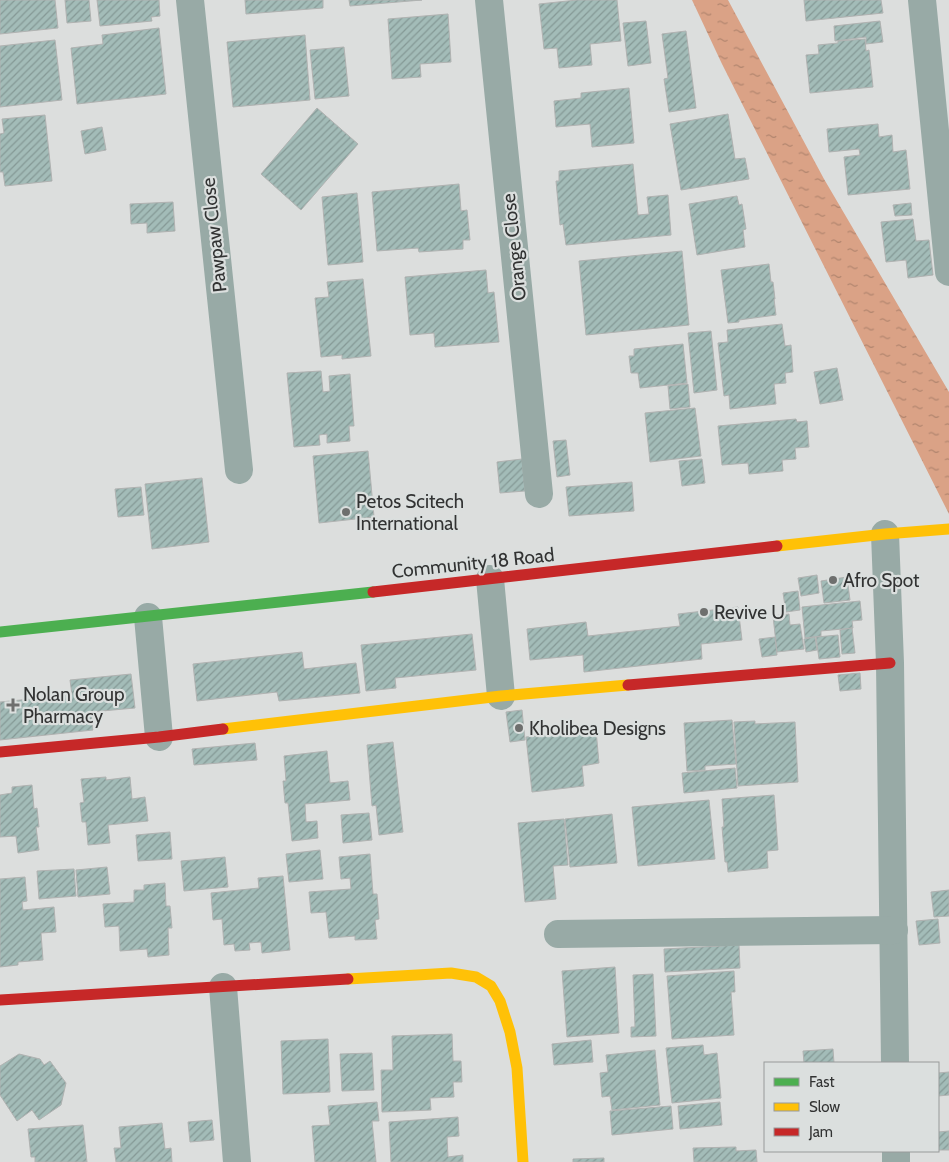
<svg xmlns="http://www.w3.org/2000/svg" width="949" height="1162" font-family="Cabin,sans-serif">
<defs>
<pattern id="water-ripples" width="26" height="14" patternUnits="userSpaceOnUse" patternTransform="scale(1.25)"><rect width="26" height="14" fill="#daa286"/><path d="M2 4q2-2 4 0t4 0M15 11q2-2 4 0t4 0" fill="none" stroke="#b1856e"/></pattern>
<pattern id="building-hatch" width="6" height="6" patternUnits="userSpaceOnUse" patternTransform="scale(1.25)"><rect width="6" height="6" fill="#a3bcb8"/><path d="M-1 1l2-2M0 6l6-6M5 7l2-2" fill="none" stroke="#859996"/></pattern>
</defs>
<rect width="100%" height="100%" fill="#dcdedd"/>
<!-- water -->
<polygon fill="url(#water-ripples)" points="692,0 728,0 824,179 949,392 949,514 722,64"/>
<!-- building -->
<g fill="url(#building-hatch)" stroke="#b0b2b1">
<polygon points="0,0 55,0 58,28 0,34"/>
<polygon points="65,0 89,0 91,21 67,23"/>
<polygon points="97,0 159,0 160,16 151,17 152,21 100,26"/>
<polygon points="245,0 323,0 323,8 246,14"/>
<polygon points="349,0 422,0 350,6"/>
<polygon points="577,0 617,0 621,41 590,44 592,65 559,68 557,48 544,49 539,4"/>
<polygon points="804,0 881,0 883,13 806,21"/>
<polygon points="448,14 451,62 420,64 421,77 392,79 388,19"/>
<polygon points="646,21 651,63 628,66 623,23"/>
<polygon points="880,21 883,42 866,44 866,37 835,41 834,26"/>
<polygon points="159,28 166,94 77,104 71,48 103,44 102,35"/>
<polygon points="686,31 696,108 669,112 664,79 668,78 662,34"/>
<polygon points="305,35 310,100 233,107 227,42"/>
<polygon points="865,39 866,51 869,50 873,87 810,93 806,55 819,54 818,45 838,43 838,41"/>
<polygon points="55,40 62,100 0,107 0,46"/>
<polygon points="344,47 349,96 315,99 310,50"/>
<polygon points="629,88 634,143 592,147 590,124 556,127 554,101 581,98 581,93"/>
<polygon points="317,108 358,144 301,210 261,174"/>
<polygon points="728,114 735,159 745,158 749,179 681,190 670,124"/>
<polygon points="45,115 52,181 5,186 3,172 0,172 0,134 4,133 2,119"/>
<polygon points="878,124 879,137 892,135 893,152 906,150 910,189 848,195 844,157 860,155 859,149 829,152 827,129"/>
<polygon points="102,127 106,150 85,154 81,131"/>
<polygon points="633,164 638,215 649,214 647,197 668,195 671,235 566,245 563,224 560,225 556,181 559,181 559,171"/>
<polygon points="459,184 461,211 467,210 470,240 463,240 463,249 419,252 418,248 377,251 372,192"/>
<polygon points="357,193 363,262 328,265 322,197"/>
<polygon points="737,196 739,205 742,204 746,229 743,230 745,247 697,255 689,204"/>
<polygon points="173,202 175,231 147,233 147,223 131,224 130,204"/>
<polygon points="911,203 912,215 895,216 893,205"/>
<polygon points="913,219 916,241 929,240 933,275 908,278 906,260 886,262 881,222"/>
<polygon points="682,251 689,325 586,335 579,261"/>
<polygon points="769,264 771,282 773,282 775,299 774,299 776,315 739,320 739,322 728,323 721,270"/>
<polygon points="486,270 488,293 494,292 499,342 435,347 434,333 410,335 405,277"/>
<polygon points="363,279 371,356 342,359 342,355 321,357 315,298 329,297 327,282"/>
<polygon points="782,324 785,346 791,345 793,372 785,373 786,383 774,384 776,404 730,409 729,395 724,396 718,343 728,342 727,330"/>
<polygon points="711,331 717,390 694,393 688,333"/>
<polygon points="683,344 687,383 640,388 638,373 631,373 629,356 634,356 634,349"/>
<polygon points="837,368 843,400 820,404 814,372"/>
<polygon points="321,371 323,392 330,391 329,376 350,374 354,426 349,426 350,441 327,443 327,434 319,435 320,445 294,447 287,373"/>
<polygon points="688,384 690,407 670,409 668,386"/>
<polygon points="695,408 701,456 650,462 645,413"/>
<polygon points="796,419 797,422 807,421 809,447 795,448 796,459 782,460 783,471 749,474 748,463 722,465 718,426"/>
<polygon points="566,440 570,475 557,477 553,441"/>
<polygon points="368,451 374,517 319,523 313,456"/>
<polygon points="522,459 525,491 500,493 497,462"/>
<polygon points="702,459 705,483 682,486 679,461"/>
<polygon points="202,478 209,542 152,549 145,484"/>
<polygon points="632,482 634,511 569,516 566,487"/>
<polygon points="141,487 144,515 118,517 115,489"/>
<polygon points="817,575 819,593 801,596 798,578"/>
<polygon points="847,577 850,600 824,603 821,581"/>
<polygon points="798,591 800,610 786,612 783,593"/>
<polygon points="860,601 862,620 852,621 853,628 821,631 821,636 805,638 802,607"/>
<polygon points="738,607 742,640 701,644 702,659 584,672 583,655 530,660 527,629 586,622 588,636 680,626 678,614"/>
<polygon points="789,614 790,625 800,624 804,649 777,652 773,616"/>
<polygon points="852,628 855,653 842,654 840,630"/>
<polygon points="472,634 476,670 395,678 396,688 366,691 361,645"/>
<polygon points="838,635 840,657 819,659 816,637"/>
<polygon points="775,637 777,655 762,657 759,639"/>
<polygon points="815,637 817,650 806,652 804,639"/>
<polygon points="302,652 304,669 356,663 360,693 279,701 277,692 197,701 193,664"/>
<polygon points="860,673 861,689 840,691 838,675"/>
<polygon points="131,674 135,708 91,712 93,730 0,740 0,702 72,695 70,680"/>
<polygon points="522,710 525,740 510,742 506,712"/>
<polygon points="732,720 736,764 705,766 705,770 687,771 684,723"/>
<polygon points="755,721 755,724 795,722 798,782 738,786 734,722"/>
<polygon points="596,730 599,763 582,766 584,786 532,792 526,737"/>
<polygon points="393,742 403,832 379,835 376,805 372,806 367,745"/>
<polygon points="255,743 257,760 194,765 192,749"/>
<polygon points="327,751 330,783 348,781 350,800 305,804 306,822 317,821 318,838 292,841 288,803 285,803 283,781 286,781 284,756"/>
<polygon points="735,768 737,788 684,793 682,773"/>
<polygon points="106,777 106,780 130,777 132,799 145,797 148,821 108,825 110,843 88,845 86,822 82,822 80,803 84,802 81,779"/>
<polygon points="32,785 34,809 37,808 39,827 36,827 39,850 18,853 16,836 0,837 0,795 12,793 12,787"/>
<polygon points="774,795 778,850 767,851 768,868 728,872 727,862 725,862 722,827 724,827 722,799"/>
<polygon points="709,800 715,859 638,866 632,807"/>
<polygon points="369,813 372,840 343,843 341,815"/>
<polygon points="612,814 617,863 570,867 565,819"/>
<polygon points="564,819 568,865 553,866 556,899 525,902 518,823"/>
<polygon points="170,832 172,859 138,861 136,835"/>
<polygon points="320,850 323,879 289,882 286,854"/>
<polygon points="370,854 373,894 377,894 379,919 375,920 377,939 355,940 355,936 329,938 326,912 311,913 309,892 351,889 350,878 341,879 339,857"/>
<polygon points="225,857 228,887 184,891 181,861"/>
<polygon points="107,867 110,894 78,897 76,870"/>
<polygon points="74,869 76,896 39,899 37,871"/>
<polygon points="283,876 290,950 262,953 261,942 249,943 250,950 235,951 234,944 224,945 222,919 213,920 211,893 259,888 258,878"/>
<polygon points="25,877 27,901 22,902 23,910 54,907 56,932 41,933 43,960 18,962 18,965 0,967 0,879"/>
<polygon points="165,883 166,906 170,906 172,928 168,928 169,955 148,957 147,949 120,951 119,926 105,927 103,904 134,902 134,890 144,890 144,885"/>
<polygon points="949,890 949,916 934,917 931,892"/>
<polygon points="938,919 940,943 919,945 916,921"/>
<polygon points="739,945 740,968 665,972 664,949"/>
<polygon points="615,967 619,1033 567,1037 562,971"/>
<polygon points="734,971 735,992 731,992 734,1035 672,1039 667,976"/>
<polygon points="653,974 656,1036 631,1037 631,1027 635,1027 633,975"/>
<polygon points="452,1034 453,1061 461,1061 462,1082 453,1082 454,1097 430,1098 431,1110 382,1112 381,1070 393,1070 392,1036"/>
<polygon points="328,1039 330,1092 283,1094 281,1041"/>
<polygon points="591,1040 593,1062 554,1065 552,1044"/>
<polygon points="703,1045 704,1055 717,1053 721,1098 672,1103 666,1048"/>
<polygon points="833,1049 834,1063 804,1063 803,1051"/>
<polygon points="655,1050 660,1105 612,1110 610,1096 602,1097 600,1073 608,1072 606,1055"/>
<polygon points="372,1053 374,1090 342,1091 340,1054"/>
<polygon points="19,1054 40,1059 44,1065 50,1061 66,1083 61,1105 39,1120 32,1110 17,1121 0,1095 0,1066"/>
<polygon points="949,1072 949,1095 938,1096 938,1073"/>
<polygon points="377,1102 379,1121 372,1121 376,1162 315,1162 312,1126 330,1125 328,1106"/>
<polygon points="720,1102 722,1125 680,1129 678,1106"/>
<polygon points="671,1106 673,1129 612,1135 610,1111"/>
<polygon points="458,1117 459,1136 447,1137 448,1157 463,1155 463,1162 391,1162 389,1122"/>
<polygon points="212,1120 214,1140 190,1142 188,1122"/>
<polygon points="162,1123 165,1149 171,1148 172,1162 116,1162 114,1148 121,1148 119,1127"/>
<polygon points="83,1125 87,1162 35,1162 35,1157 31,1157 28,1129"/>
<polygon points="949,1131 949,1150 938,1150 938,1132"/>
<polygon points="736,1147 736,1151 756,1150 757,1162 694,1162 693,1148"/>
<polygon points="604,1158 604,1162 573,1162 573,1159"/>
</g>
<g fill="none" stroke-linecap="round" stroke-linejoin="round">
<!-- street -->
<g stroke="#98aaa6" stroke-width="28">
<polyline points="190,0 239,470"/>
<polyline points="489,0 539,494"/>
<polyline points="922,0 949,272"/>
<polyline points="885,534 890,663 895,1063"/>
<polyline points="490,579 501,696"/>
<polyline points="148,617 159,737"/>
<polyline points="558,934 894,930"/>
<polyline points="223,987 237,1162"/>
<polyline points="896,1151 896,1162"/>
</g>
<!-- fast -->
<polyline stroke="#4caf50" stroke-width="11" points="0,632 373,592"/>
<!-- slow -->
<g stroke="#ffc107" stroke-width="11">
<polyline points="777,546 885,534 949,529"/>
<polyline points="223,729 501,696 628,685"/>
<polyline points="348,979 451,973 476,977 491,986 500,1001 510,1032 517,1068 523,1162"/>
</g>
<!-- jam -->
<g stroke="#c62828" stroke-width="11">
<polyline points="373,592 777,546"/>
<polyline points="628,685 890,663"/>
<polyline points="0,752 159,737 223,729"/>
<polyline points="0,1000 348,979"/>
</g>
</g>
<!-- markers -->
<g fill="#6e6f6e" stroke="#dbdfde" stroke-width="2">
<circle cx="346" cy="512" r="5"/>
<circle cx="833" cy="580" r="5"/>
<circle cx="704" cy="612" r="5"/>
<path d="M10.5 697.5h5v5h5v5h-5v5h-5v-5h-5v-5h5z"/>
<circle cx="519" cy="728" r="5"/>
</g>
<g text-anchor="middle" dominant-baseline="central" stroke-width="4.5" stroke-linejoin="round" paint-order="stroke">
<!-- street labels -->
<g font-size="19" fill="#323333" stroke="#dbdfde">
<text transform="translate(214 235) rotate(-96)">Pawpaw Close</text>
<text transform="translate(514 247) rotate(-96)">Orange Close</text>
<text transform="translate(473 563) rotate(-6)">Community 18 Road</text>
</g>
<!-- poi labels -->
<g font-size="19" fill="#323333" stroke="#dbdfde" text-anchor="start">
<text x="356" y="501">Petos Scitech<tspan x="356" dy="22">International</tspan></text>
<text x="843" y="580">Afro Spot</text>
<text x="714" y="612">Revive U</text>
<text x="23" y="694">Nolan Group<tspan x="23" dy="22">Pharmacy</tspan></text>
<text x="529" y="728">Kholibea Designs</text>
</g>
</g>
<!-- legend -->
<rect x="764" y="1062" width="175" height="90" fill="#dbdfde" stroke="#979a9a"/>
<rect x="774" y="1078" width="25" height="8" fill="#4caf50" stroke="#979a9a"/>
<text x="809" y="1087" font-size="15" fill="#323333">Fast</text>
<rect x="774" y="1103" width="25" height="8" fill="#ffc107" stroke="#979a9a"/>
<text x="809" y="1112" font-size="15" fill="#323333">Slow</text>
<rect x="774" y="1128" width="25" height="8" fill="#c62828" stroke="#979a9a"/>
<text x="809" y="1137" font-size="15" fill="#323333">Jam</text>
</svg>
